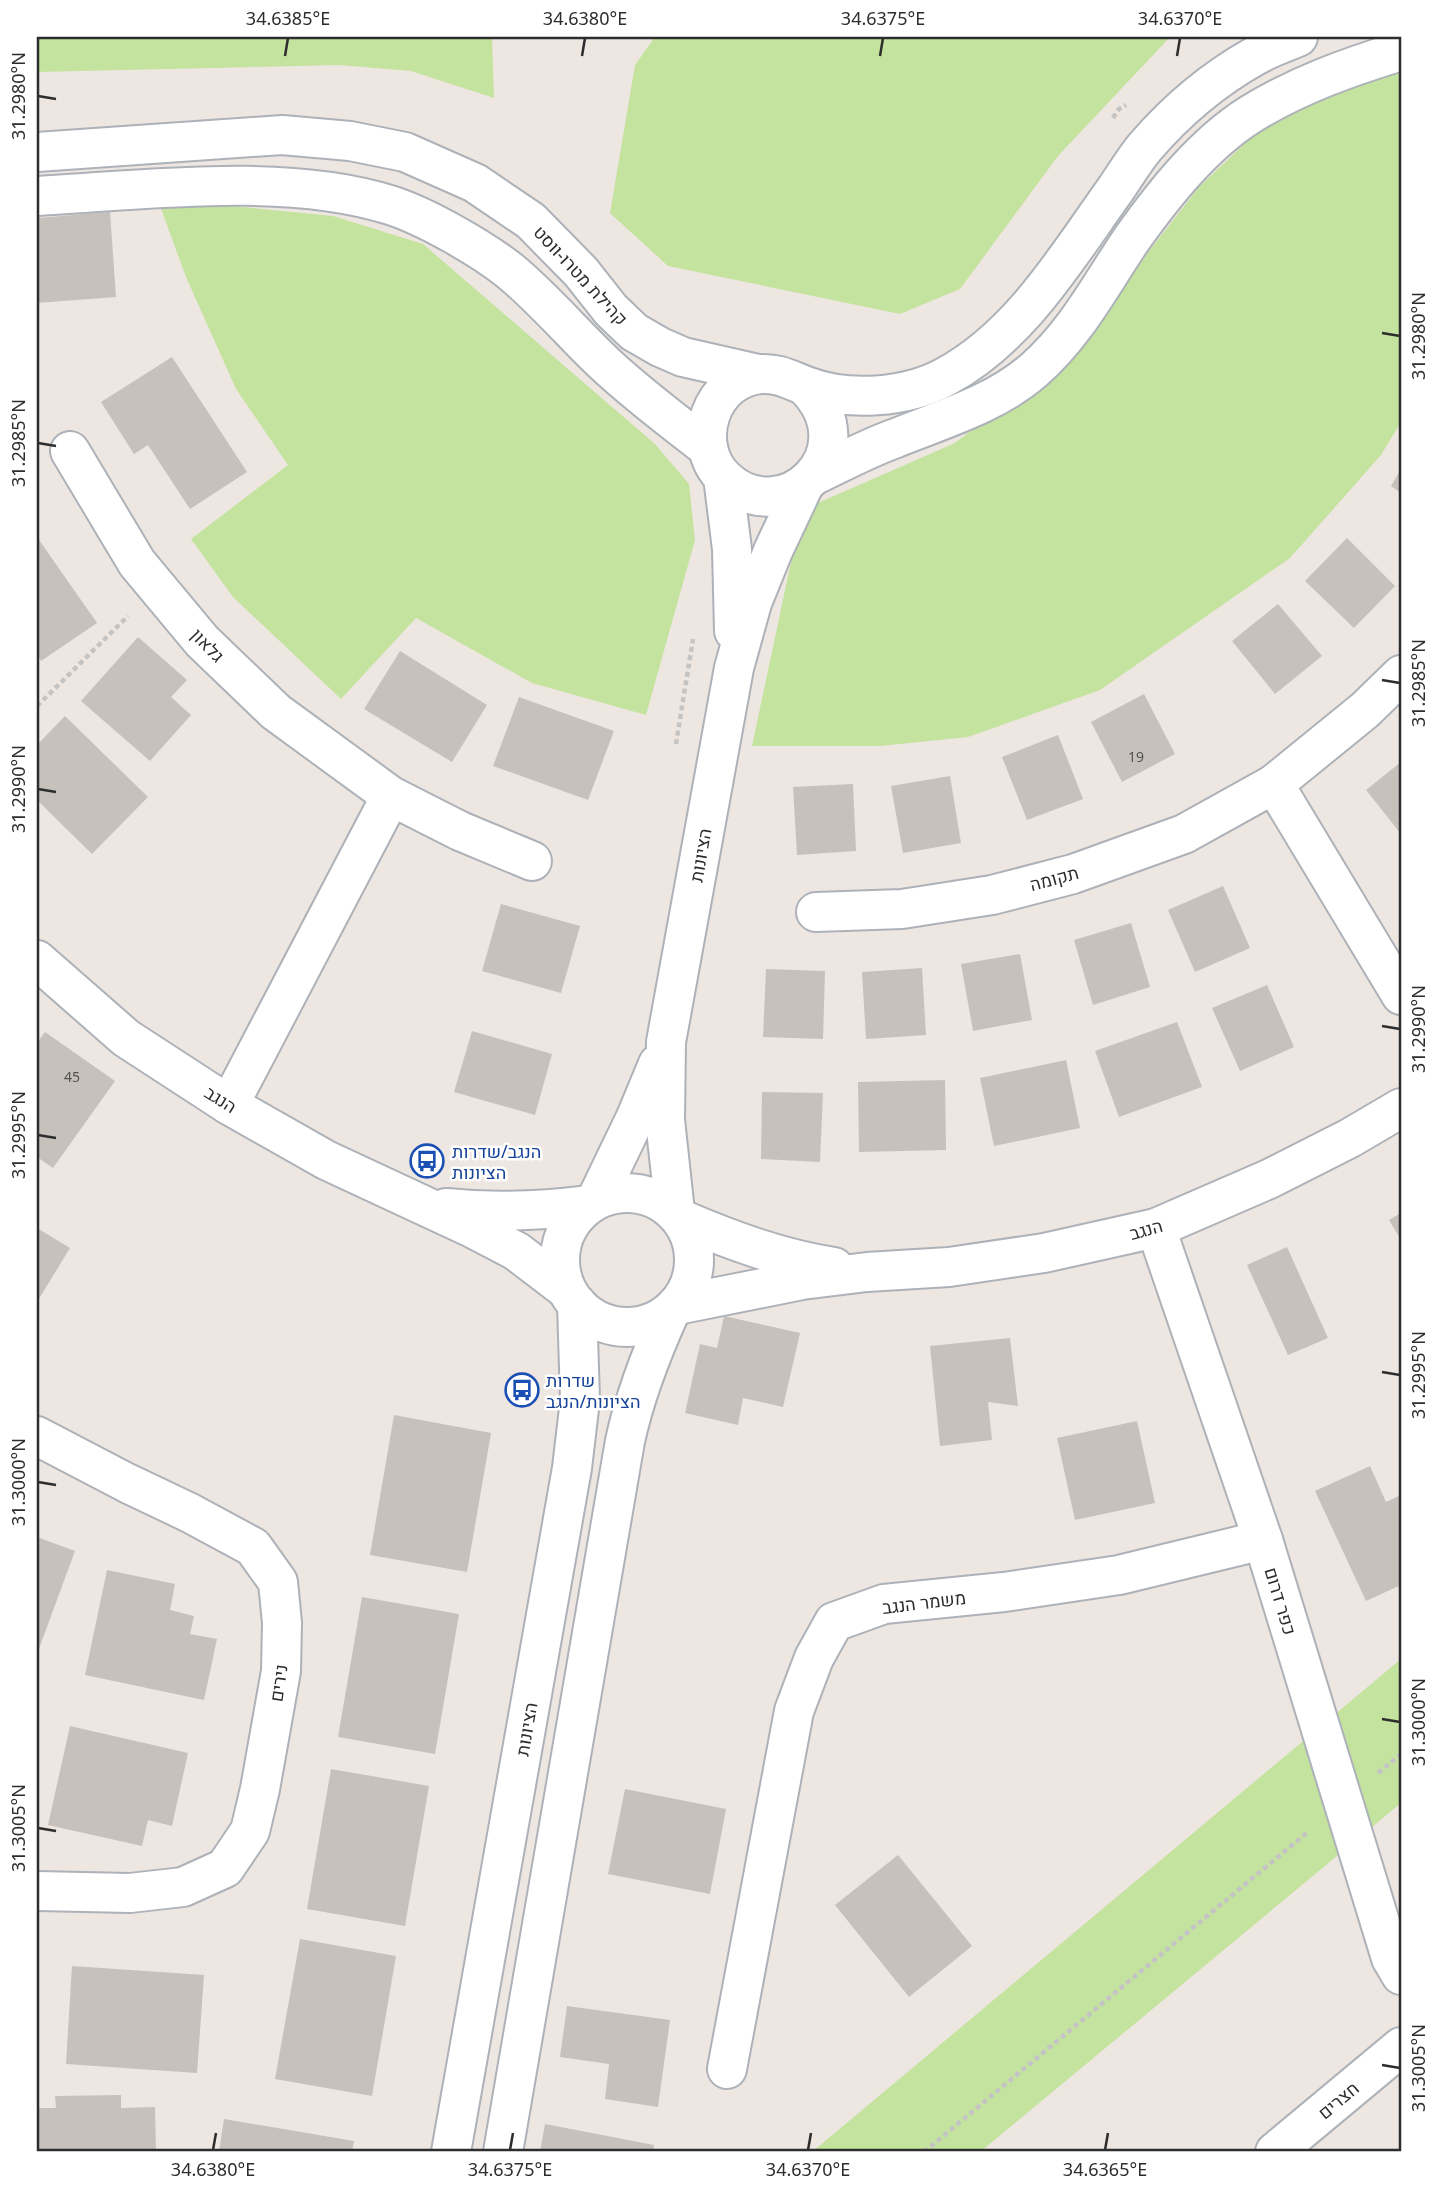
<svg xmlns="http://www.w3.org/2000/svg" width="1438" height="2189" font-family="'Noto Sans',Heebo,sans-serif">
<rect width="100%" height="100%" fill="#eee6e1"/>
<!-- green -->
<g fill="#c4e39f">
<polygon points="37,37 492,37 494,98 411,71 339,65 37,72"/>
<polygon points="655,37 1170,37 1058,156 960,289 900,314 668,266 610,213 635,65"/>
<polygon points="1401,66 1401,422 1381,455 1290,558 1100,690 968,737 880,746 752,746 802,510 955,443 1065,359 1199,187 1279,111"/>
<polygon points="222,205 333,216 423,244 655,444 689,484 695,540 646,715 532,683 416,618 341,699 233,597 191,539 288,465 236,389 186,277 160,206"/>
<polygon points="1401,1659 1401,1803 980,2152 812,2152"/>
</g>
<!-- building -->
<g fill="#c7c1bc">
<polygon points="110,212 116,297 37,303 37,218"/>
<polygon points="172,357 247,472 190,509 148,445 134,454 101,402"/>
<polygon points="1401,469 1401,493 1391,486"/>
<polygon points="37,537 97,623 41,661 37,654"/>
<polygon points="1347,538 1395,586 1354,628 1305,581"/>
<polygon points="1278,604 1322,656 1275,694 1232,641"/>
<polygon points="138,637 187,680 171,697 191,715 150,761 81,701"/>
<polygon points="400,651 487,705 452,762 364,709"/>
<polygon points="1144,694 1175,754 1122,782 1091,722"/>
<polygon points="519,697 614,731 588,800 493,766"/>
<polygon points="65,716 148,797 92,854 37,800 37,745"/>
<polygon points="1058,735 1083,799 1027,820 1002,757"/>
<polygon points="1401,762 1401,834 1366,790"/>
<polygon points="950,776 961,843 903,853 891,786"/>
<polygon points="853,784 856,851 797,855 793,787"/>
<polygon points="1223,886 1250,948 1195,972 1168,910"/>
<polygon points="501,904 580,926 561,993 482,971"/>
<polygon points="1131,923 1150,987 1093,1005 1074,940"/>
<polygon points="1020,954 1032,1020 973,1031 961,964"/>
<polygon points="922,968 926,1035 866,1039 862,972"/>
<polygon points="766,969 825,971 823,1039 763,1037"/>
<polygon points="1267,985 1294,1047 1240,1071 1212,1008"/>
<polygon points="1177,1022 1202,1087 1119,1117 1095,1051"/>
<polygon points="472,1031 552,1054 535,1115 454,1092"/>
<polygon points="45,1032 115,1081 53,1168 37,1157 37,1043"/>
<polygon points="1066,1060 1080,1128 994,1146 980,1078"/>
<polygon points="945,1080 946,1150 859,1152 858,1082"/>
<polygon points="762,1092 823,1093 820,1162 761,1159"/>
<polygon points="1401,1213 1401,1240 1389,1220"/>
<polygon points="37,1228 70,1248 37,1302"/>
<polygon points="1287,1247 1328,1338 1288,1355 1247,1265"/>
<polygon points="724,1316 800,1333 783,1407 743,1398 738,1425 685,1413 700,1344 717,1348"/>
<polygon points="1010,1338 1018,1406 988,1402 992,1440 940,1446 930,1346"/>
<polygon points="394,1415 491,1433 467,1572 370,1555"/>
<polygon points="1137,1421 1155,1503 1075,1520 1057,1438"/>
<polygon points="1370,1466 1386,1502 1401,1495 1401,1585 1366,1601 1315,1491"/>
<polygon points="37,1537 75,1551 37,1654"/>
<polygon points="107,1570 175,1584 170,1610 194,1616 190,1634 217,1639 204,1700 85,1675"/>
<polygon points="362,1597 459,1614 435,1754 338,1737"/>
<polygon points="70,1726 188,1753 172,1826 148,1820 142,1846 48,1825"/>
<polygon points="331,1769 429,1786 405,1926 307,1909"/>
<polygon points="625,1789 726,1809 710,1894 608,1874"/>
<polygon points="898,1855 972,1946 909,1997 835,1905"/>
<polygon points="300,1939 396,1956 372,2096 275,2079"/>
<polygon points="72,1966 204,1975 197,2073 66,2064"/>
<polygon points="567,2006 670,2020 658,2107 605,2099 609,2064 560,2057"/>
<polygon points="121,2095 121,2108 155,2107 156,2152 37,2152 37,2108 56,2108 55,2096"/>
<polygon points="224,2119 354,2141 352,2152 219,2152"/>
<polygon points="545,2124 654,2145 653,2152 540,2152"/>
</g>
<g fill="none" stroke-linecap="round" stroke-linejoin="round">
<defs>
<g id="minor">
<polyline points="37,152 282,135 350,141 405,152 475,183 531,221 581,272 611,310 634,332 660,347 683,357 758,374"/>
<path d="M37,196C145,190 286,172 390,205C425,216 481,248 510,271C544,299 573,334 605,364C637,394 673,421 708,448"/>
<path d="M805,386C871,452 782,534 724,478C689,443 711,378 761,374C779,373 790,380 806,386C848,402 906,398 945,377C1020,337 1067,257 1115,190C1125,176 1134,160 1145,147C1176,111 1214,79 1255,56C1268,48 1284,43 1298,37"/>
<polyline points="70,451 137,563 202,641 276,712 391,796 460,831 532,861"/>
<path d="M815,475C842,462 868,448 896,438C943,419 995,404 1034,370C1076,333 1100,286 1131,240C1163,195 1203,144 1251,114C1298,85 1349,67 1401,51"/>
<polyline points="723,477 732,549 734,631"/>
<polyline points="1274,784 1401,995"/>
<polyline points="816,912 902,909 992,895 1073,874 1184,834 1274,784 1365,710 1401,675"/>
<polyline points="37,960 126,1038 229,1105 326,1160 470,1227 516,1251 566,1289"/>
<polyline points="229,1105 391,796"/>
<circle cx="627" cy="1260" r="67"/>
<polyline points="596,1200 636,1117 658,1064"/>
<path d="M446,1208C494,1213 540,1211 588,1205"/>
<polyline points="675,1212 665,1120 666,1042 734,668 752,603 773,551 804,485"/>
<path d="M681,1219C730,1240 781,1259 834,1267"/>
<polyline points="1156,1228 1263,1540 1391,1958 1401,1975"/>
<polyline points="677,1305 802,1280 867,1272 949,1267 1044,1253 1156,1228 1269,1179 1350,1138 1401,1108"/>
<polyline points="37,1436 127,1483 190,1513 253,1547 278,1582 282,1623 281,1671 260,1789 250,1831 225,1868 183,1887 130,1893 37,1891"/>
<polyline points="727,2069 794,1711 814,1658 834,1622 884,1604 1004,1592 1119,1575 1263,1540"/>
<polyline points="451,2152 572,1468 580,1400 577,1304"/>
<path d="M503,2152L625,1441C635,1395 651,1354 670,1312"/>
<polyline points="1275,2152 1401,2047"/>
</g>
</defs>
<!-- minor casing -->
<use href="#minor" stroke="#adb2b9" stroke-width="42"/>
<!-- path -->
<g stroke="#c4c4c4" stroke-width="4.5" stroke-dasharray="5 3.5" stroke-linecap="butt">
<polyline points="1113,118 1119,109 1126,105"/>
<polyline points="37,706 128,616"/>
<polyline points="676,744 693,639"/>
<polyline points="1378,1773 1401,1754"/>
<polyline points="924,2152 1309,1831"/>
</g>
<!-- minor -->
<use href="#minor" stroke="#fff" stroke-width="38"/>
</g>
<!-- ticks -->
<path fill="none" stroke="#2d2d2d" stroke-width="2.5" d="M285,56L288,38M582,56L585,38M880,56L883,38M1177,56L1180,38M38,96L56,99M1382,333L1400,336M38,443L56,446M1382,680L1400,683M38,789L56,792M1382,1026L1400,1029M38,1135L56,1138M1382,1372L1400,1375M38,1482L56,1485M1382,1719L1400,1722M38,1828L56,1831M1382,2065L1400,2068M213,2150L216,2133M510,2150L513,2133M808,2150L811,2133M1105,2150L1108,2133"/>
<!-- icons -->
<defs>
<symbol id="bus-ring" viewBox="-11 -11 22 22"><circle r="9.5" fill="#fff" stroke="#1a4fb4" stroke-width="1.5"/><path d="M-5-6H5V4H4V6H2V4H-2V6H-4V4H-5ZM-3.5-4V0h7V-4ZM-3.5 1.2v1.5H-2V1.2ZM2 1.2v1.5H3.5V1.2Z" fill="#1a4fb4"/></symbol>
</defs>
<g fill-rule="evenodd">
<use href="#bus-ring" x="408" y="1142" width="38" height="38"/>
<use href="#bus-ring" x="503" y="1371" width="38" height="38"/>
</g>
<g text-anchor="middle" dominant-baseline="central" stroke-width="5" stroke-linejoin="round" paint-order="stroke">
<!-- number labels -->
<g font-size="14" fill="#545251">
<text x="1136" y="756">19</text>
<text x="72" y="1076">45</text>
</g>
<!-- street labels -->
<g font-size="18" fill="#2d2d2d" stroke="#fff">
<text transform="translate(581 275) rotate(47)">קהילת מטרו-ווסט</text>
<text transform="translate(208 645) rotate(46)">גלאון</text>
<text transform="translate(700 855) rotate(-80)">הציונות</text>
<text transform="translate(1054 878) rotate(-15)">תקומה</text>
<text transform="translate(221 1099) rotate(32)">הנגב</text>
<text transform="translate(1146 1229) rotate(-16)">הנגב</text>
<text transform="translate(1281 1601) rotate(73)">כפר דרום</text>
<text transform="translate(924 1602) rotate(-7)">משמר הנגב</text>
<text transform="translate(278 1683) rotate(-82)">נירים</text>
<text transform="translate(526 1729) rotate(-80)">הציונות</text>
<text transform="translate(1338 2100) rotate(-40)">חצרים</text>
</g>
<!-- transit labels -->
<g font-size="18" fill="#164399" stroke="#fff" text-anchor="start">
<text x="452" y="1151">הנגב/שדרות<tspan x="452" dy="21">הציונות</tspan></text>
<text x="546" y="1380">שדרות<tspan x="546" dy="21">הציונות/הנגב</tspan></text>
</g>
</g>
<!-- border -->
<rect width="1438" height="2189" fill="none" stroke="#ffffff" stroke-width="77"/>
<rect x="38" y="38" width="1362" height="2112" fill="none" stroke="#2d2d2d" stroke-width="2.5"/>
<g font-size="18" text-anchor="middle" fill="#2d2d2d">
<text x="288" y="25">34.6385°E</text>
<text x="585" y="25">34.6380°E</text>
<text x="883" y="25">34.6375°E</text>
<text x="1180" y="25">34.6370°E</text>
<text transform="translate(19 96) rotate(-90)" y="6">31.2980°N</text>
<text transform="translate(1419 336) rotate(-90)" y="6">31.2980°N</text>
<text transform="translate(19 443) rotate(-90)" y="6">31.2985°N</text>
<text transform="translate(1419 683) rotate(-90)" y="6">31.2985°N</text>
<text transform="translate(19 789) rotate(-90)" y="6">31.2990°N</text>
<text transform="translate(1419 1029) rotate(-90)" y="6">31.2990°N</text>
<text transform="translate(19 1135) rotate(-90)" y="6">31.2995°N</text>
<text transform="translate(1419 1375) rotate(-90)" y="6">31.2995°N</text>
<text transform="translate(19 1482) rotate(-90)" y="6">31.3000°N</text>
<text transform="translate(1419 1722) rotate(-90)" y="6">31.3000°N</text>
<text transform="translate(19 1828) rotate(-90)" y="6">31.3005°N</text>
<text transform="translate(1419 2068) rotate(-90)" y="6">31.3005°N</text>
<text x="213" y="2176">34.6380°E</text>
<text x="510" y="2176">34.6375°E</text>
<text x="808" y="2176">34.6370°E</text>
<text x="1105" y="2176">34.6365°E</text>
</g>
</svg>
